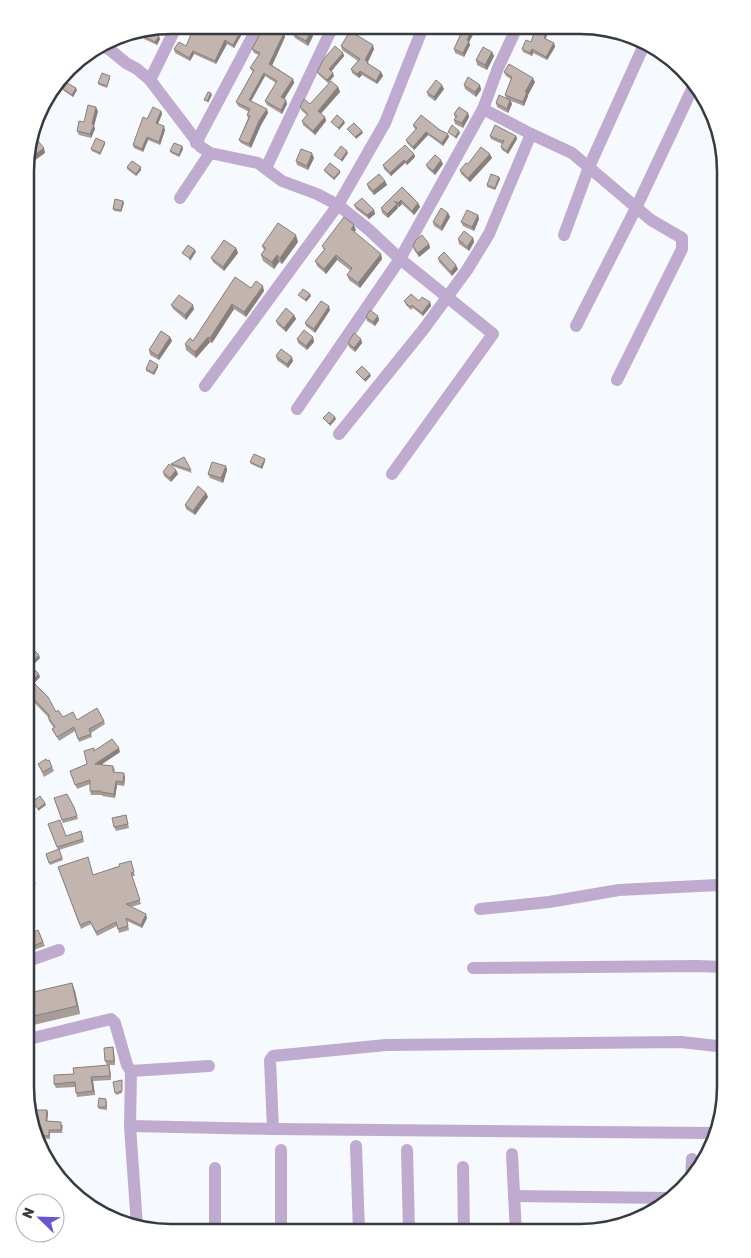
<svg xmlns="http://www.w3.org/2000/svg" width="751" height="1258" font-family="Rubik,sans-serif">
<rect width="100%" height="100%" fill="#f6f9fd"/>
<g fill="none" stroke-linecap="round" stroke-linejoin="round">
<!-- minor -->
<g stroke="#bfabcf" stroke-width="12">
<polyline points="100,46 109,49 126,63 137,69 150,80 201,147 210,153 258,163 282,181 317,194 338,205 368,229 400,259 493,334 392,474"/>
<polyline points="150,80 177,25"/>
<polyline points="483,109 531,134 572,153 651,220 682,238 682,249 617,380"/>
<polyline points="196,143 258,26"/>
<polyline points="266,168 333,26"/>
<polyline points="180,198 210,153"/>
<polyline points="564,235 589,167 644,45"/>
<polyline points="576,326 636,208 694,85"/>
<polyline points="205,386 338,205 385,123 423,27"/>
<polyline points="297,409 400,259 483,109 498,68 517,27"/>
<polyline points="339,434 423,330 467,270 489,234 531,134"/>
<polyline points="480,909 549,902 619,890 718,885 726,887"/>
<polyline points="25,962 59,950"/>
<polyline points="724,967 726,941"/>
<polyline points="473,968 697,966 724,967 726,978"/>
<polyline points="25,1040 111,1019 115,1023 127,1065 131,1071 130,1126 137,1226"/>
<polyline points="131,1071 209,1066"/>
<polyline points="130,1126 273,1129 712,1133"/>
<polyline points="273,1129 270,1060 273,1056 386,1045 681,1042 726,1047"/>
<polyline points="356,1146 359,1232"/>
<polyline points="281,1150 281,1232"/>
<polyline points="407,1150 409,1232"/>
<polyline points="512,1154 516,1233"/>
<polyline points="463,1167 464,1233"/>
<polyline points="691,1180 692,1159"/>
<polyline points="514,1196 667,1198"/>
<polyline points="215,1232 215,1168"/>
</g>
</g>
<!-- wall -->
<g fill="#a79c97">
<polygon points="249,25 245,33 243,32 234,48 227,44 216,64 194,54 190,61 175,53 174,49 186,46 204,35"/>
<polygon points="161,27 158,35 160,39 157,45 144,39 143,36 144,32 142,31"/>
<polygon points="454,27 477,27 469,42 470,45 464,57 455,53 454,49 462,31"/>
<polygon points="550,27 563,27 561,32"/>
<polygon points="311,32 313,36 308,46 295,38 293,34"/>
<polygon points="284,33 285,37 272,65 293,79 294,83 284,99 287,104 282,114 267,105 265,101 276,83 265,76 251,101 268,113 261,125 251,148 241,143 239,140 248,118 247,115 249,112 238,106 236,102 253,72 250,68 259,55 254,53 252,49"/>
<polygon points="546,39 554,43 555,47 547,60 533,53 532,56 523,52 522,49 531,42"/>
<polygon points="341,46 374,49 368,62 369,64 381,72 383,76 377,84 362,75 359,78 352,73 351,69 358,61 342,50"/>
<polygon points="492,52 494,56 487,70 477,65 476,60"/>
<polygon points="343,53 344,56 331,71 334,76 328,83 319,75 317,72"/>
<polygon points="83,60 84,62 81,70 70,66 74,61"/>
<polygon points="504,72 535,82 528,95 528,96 524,106 511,101 512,104 508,113 497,107 496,103 506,98 505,95 511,79 506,76"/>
<polygon points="110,78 107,88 99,85 98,83"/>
<polygon points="464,85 480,85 481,90 476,97 465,89"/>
<polygon points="338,87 340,92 321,114 325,117 326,121 315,135 303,125 302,121 307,115 302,111 300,107 310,104"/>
<polygon points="63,89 77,90 73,97 64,91"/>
<polygon points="444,89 435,101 428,96 427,92"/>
<polygon points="98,111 94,126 95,129 91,138 79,135 77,131 84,122"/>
<polygon points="161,111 162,114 158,124 165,130 160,145 148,140 143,152 134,148 133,145 147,119"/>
<polygon points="468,113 469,117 463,128 455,124 454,120 455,118 454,114"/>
<polygon points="413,125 440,130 448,134 449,137 443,146 428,135 414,150 407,143 406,140 416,130 414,128"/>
<polygon points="490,136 516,136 517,139 508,154 502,150 501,147 502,144 491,139"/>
<polygon points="105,144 100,155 92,151 91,149"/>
<polygon points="182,146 183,149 179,157 171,153 170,151"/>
<polygon points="414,154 415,157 407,165 405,163 391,176 384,169 383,165"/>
<polygon points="314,158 308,170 297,165 296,161"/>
<polygon points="492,158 470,182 461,174 460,170 468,164"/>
<polygon points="443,164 435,175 428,169 426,165"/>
<polygon points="127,167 141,170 136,176 127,169"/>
<polygon points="324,170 340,173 334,180 325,172"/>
<polygon points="499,177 500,179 495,190 487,187 487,185"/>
<polygon points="385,181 387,185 374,195 368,188 367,184"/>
<polygon points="402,187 418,203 420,207 414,215 402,204 399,207 397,206 398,208 388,218 382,213 381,208"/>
<polygon points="124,203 121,212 114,211 113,209"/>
<polygon points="354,205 374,210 375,214 369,219 356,209"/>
<polygon points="448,213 450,217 442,231 434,226 433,222"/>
<polygon points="478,215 479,219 474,231 463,226 461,222"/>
<polygon points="356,230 354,232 381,254 382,259 360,288 349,280 347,275 351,271 337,260 326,274 317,266 315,261 324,250 322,246"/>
<polygon points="473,238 474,242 469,251 459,244 458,239"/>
<polygon points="298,242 282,264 279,262 274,269 263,261 261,255 264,250 262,246"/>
<polygon points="429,244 430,248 419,257 414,250 413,246"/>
<polygon points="236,248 238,253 224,271 213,262 211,258"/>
<polygon points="438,258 458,269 452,276 439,262"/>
<polygon points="235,277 251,288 264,291 246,317 234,309 212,343 210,342 196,358 186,350 185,344 193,341"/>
<polygon points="404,301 419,301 430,302 431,306 423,316 413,308 411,310 406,305"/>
<polygon points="171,305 194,309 186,320 173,309"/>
<polygon points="330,310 315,333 306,326 305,323"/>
<polygon points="294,315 296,319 286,332 278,325 276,321"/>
<polygon points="378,316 379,320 375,326 367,321 366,317"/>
<polygon points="170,337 172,341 159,360 150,355 149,350"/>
<polygon points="313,337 314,342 307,350 298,343 297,339"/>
<polygon points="361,339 362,343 355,352 349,347 348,343"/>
<polygon points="276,356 293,361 288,368 277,360"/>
<polygon points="158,365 158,367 154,375 146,371 146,369"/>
<polygon points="184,457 192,473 172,466 171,464"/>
<polygon points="265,459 265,461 262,469 251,464 250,462"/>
<polygon points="226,466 227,470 223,483 210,478 208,474"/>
<polygon points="176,470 178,474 171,482 164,476 163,472"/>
<polygon points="206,493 208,497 195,515 186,509 185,505"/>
<polygon points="26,642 40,658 32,666 26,660"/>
<polygon points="26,673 40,677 34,683 56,712 63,717 77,720 104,721 105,724 91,733 92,737 79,742 75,731 59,741 54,732 52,729 54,728 49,721 48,717 28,696 26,698"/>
<polygon points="94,751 120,752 101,765 113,766 115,770 114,772 125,777 124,786 117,785 115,798 102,796 102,795 91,795 90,791 90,784 77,789 70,771 87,764"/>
<polygon points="47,761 52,767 54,771 44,777 38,764"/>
<polygon points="54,798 74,807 78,819 63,823"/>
<polygon points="126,815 129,828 116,831 114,827"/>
<polygon points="48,824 66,836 81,831 84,842 59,850 63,860 50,865 46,854 58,850"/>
<polygon points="131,861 135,876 132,876 141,904 131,907 147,918 142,928 127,921 129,930 119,933 117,926 97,936 91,924 81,929 58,867 94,875 120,866"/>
<polygon points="25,871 34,880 36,884 25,889"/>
<polygon points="38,930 45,946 25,953 25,931 27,935"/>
<polygon points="72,983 75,991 80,1014 25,1027 25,994"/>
<polygon points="113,1047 114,1052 115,1065 109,1065 110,1069 111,1080 93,1081 95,1095 77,1097 75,1087 56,1088 54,1084 74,1074 107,1065 105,1061"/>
<polygon points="113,1082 122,1082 122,1093 116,1095"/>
<polygon points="107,1101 107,1110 99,1109 98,1107"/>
<polygon points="47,1110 48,1113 47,1121 63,1125 62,1133 50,1133 50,1139 35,1138 33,1126 35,1127"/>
</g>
<!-- shaded-wall -->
<g fill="#887f7b">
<polygon points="246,25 249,25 245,33 244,30"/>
<polygon points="159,27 161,27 157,37 156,34"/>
<polygon points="473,27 477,27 469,42 470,45 464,57 463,53 467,40"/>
<polygon points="548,27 550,27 545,41 544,38"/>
<polygon points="242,29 243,32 234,48 233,45"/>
<polygon points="311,32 313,36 308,46 306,41"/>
<polygon points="284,33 285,37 271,68 269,64"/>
<polygon points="159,36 160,39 157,45 155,42"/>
<polygon points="225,40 227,44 216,64 215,61"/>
<polygon points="554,43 555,47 547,60 546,57"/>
<polygon points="373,45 374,49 367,64 365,60"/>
<polygon points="532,49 533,53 532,56 530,53"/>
<polygon points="193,51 194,54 190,61 189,58"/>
<polygon points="492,52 494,56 487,70 485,65"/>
<polygon points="343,53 344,56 330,73 329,69"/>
<polygon points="83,60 84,62 81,70 80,68"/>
<polygon points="360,71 362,75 359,78 357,74"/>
<polygon points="381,72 383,76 377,84 376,81"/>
<polygon points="264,73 265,76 250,103 249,100"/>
<polygon points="333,73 334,76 328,83 327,80"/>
<polygon points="533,78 535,82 528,95 528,96 524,106 523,102 525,92"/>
<polygon points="293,79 294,83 283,101 281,97"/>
<polygon points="442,85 444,89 435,101 434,97"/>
<polygon points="480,85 481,90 476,97 475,92"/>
<polygon points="338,87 340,92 319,115 318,111"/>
<polygon points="76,88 77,90 73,97 72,95"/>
<polygon points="211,93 212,95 208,103 207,101"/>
<polygon points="286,100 287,104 282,114 281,110"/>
<polygon points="510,100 512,104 508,113 507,109"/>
<polygon points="96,107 98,111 94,126 95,129 91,138 90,134"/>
<polygon points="267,109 268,113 261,125 251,148 249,144 259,121"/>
<polygon points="161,111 162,114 157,126 156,123"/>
<polygon points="468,113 469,117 463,128 462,123"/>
<polygon points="325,117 326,121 315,135 313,131"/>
<polygon points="344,121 345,123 339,130 338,128"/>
<polygon points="164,126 165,130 160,145 159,142"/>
<polygon points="362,131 363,133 356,139 355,137"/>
<polygon points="459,131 460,133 456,139 455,137"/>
<polygon points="426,132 428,135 414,150 413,147"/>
<polygon points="448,134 449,137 443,146 442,143"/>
<polygon points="516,136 517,139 508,154 507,151"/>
<polygon points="147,137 148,140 143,152 142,149"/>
<polygon points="105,142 105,144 100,155 100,153"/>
<polygon points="182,146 183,149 179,157 179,155"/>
<polygon points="44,148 45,153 26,167 26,161"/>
<polygon points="347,151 348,153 342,162 341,160"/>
<polygon points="312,153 314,158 308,170 307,166"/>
<polygon points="414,154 415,157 407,165 406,162"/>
<polygon points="490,154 492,158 470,182 468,178"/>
<polygon points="404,160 405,163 391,176 390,173"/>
<polygon points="441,160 443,164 435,175 433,171"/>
<polygon points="141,167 141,170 136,176 136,174"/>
<polygon points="340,171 340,173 334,180 334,178"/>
<polygon points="499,177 500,179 495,190 495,188"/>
<polygon points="385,181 387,185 374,195 373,191"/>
<polygon points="401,200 402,204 399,207 398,203"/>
<polygon points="123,201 124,203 121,212 121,210"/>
<polygon points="418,203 420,207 414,215 412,211"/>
<polygon points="397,204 398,208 388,218 387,214"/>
<polygon points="374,210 375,214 369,219 367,215"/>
<polygon points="448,213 450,217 442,231 441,227"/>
<polygon points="478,215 479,219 474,231 472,227"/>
<polygon points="354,225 356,230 352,234 351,229"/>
<polygon points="296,235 298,242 282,264 280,258"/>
<polygon points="473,238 474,242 469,251 467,247"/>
<polygon points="429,244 430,248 419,257 418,253"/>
<polygon points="236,248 238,253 224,271 223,267"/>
<polygon points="195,250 196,252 190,261 189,258"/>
<polygon points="381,254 382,259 360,288 358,283"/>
<polygon points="277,255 279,262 274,269 272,262"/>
<polygon points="336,255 337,260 326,274 324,269"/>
<polygon points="456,265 458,269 452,276 451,272"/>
<polygon points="263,286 264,291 246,317 244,312"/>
<polygon points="310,294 311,296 306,302 305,300"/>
<polygon points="430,302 431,306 423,316 422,313"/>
<polygon points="232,304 234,309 212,343 210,338"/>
<polygon points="193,305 194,309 186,320 185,315"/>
<polygon points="329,306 330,310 315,333 314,329"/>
<polygon points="294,315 296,319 286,332 284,328"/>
<polygon points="378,316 379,320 375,326 373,322"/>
<polygon points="170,337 172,341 159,360 158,356"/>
<polygon points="208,337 210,342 196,358 195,352"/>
<polygon points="313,337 314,342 307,350 306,346"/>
<polygon points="361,339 362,343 355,352 354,348"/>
<polygon points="292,357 293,361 288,368 287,364"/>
<polygon points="158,365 158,367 154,375 153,373"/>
<polygon points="370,374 371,376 365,382 364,380"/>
<polygon points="335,417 336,419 330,426 329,424"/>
<polygon points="265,459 265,461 262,469 261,467"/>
<polygon points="226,466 227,470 223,483 221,478"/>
<polygon points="176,470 178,474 171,482 170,478"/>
<polygon points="206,493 208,497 195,515 193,511"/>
<polygon points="39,655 40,658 32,666 31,664"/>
<polygon points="39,674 40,677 33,684 32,681"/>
<polygon points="27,692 28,696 26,698 26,693"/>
<polygon points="119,748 120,752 96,768 95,764"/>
<polygon points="124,773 125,777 124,786 123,782"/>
<polygon points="116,781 117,785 115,798 114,794"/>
<polygon points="45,803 46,805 38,811 38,809"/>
<polygon points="146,914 147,918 142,928 141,925"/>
<polygon points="72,983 75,991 80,1014 77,1006"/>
<polygon points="113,1047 114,1052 115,1065 114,1061"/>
<polygon points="109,1065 110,1069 111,1080 110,1076"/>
<polygon points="91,1077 93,1081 95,1095 93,1091"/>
<polygon points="47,1110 48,1113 47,1124 46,1121"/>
</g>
<!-- building -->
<g fill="#c2b5b0" stroke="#887f7b">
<polygon points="208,25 246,25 244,30 242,29 233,45 225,40 215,61 193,51 189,58 174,49 179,42 186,46 193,30 204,35"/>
<polygon points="264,26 267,26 284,33 269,64 293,79 281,97 286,100 281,110 265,101 277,81 264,73 249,100 267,109 259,121 249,144 239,140 250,116 247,115 250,109 236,102 254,70 250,68 260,53 252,49"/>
<polygon points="298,26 300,26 311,32 306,41 293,34"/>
<polygon points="159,27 156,34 159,36 155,42 143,36 145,30"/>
<polygon points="460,27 473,27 467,40 469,41 463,53 454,49 463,29"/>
<polygon points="536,27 548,27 544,38 554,43 546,57 532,49 530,53 522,49 526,40 531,42"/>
<polygon points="350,31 373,45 365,60 368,62 367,63 381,72 376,81 360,71 357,74 351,69 360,59 341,46"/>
<polygon points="335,46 343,53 329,69 333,73 327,80 317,72 323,60"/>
<polygon points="483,47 492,52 485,65 476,60"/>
<polygon points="79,58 83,60 80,68 72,65 74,61"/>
<polygon points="509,64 533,78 525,92 527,92 523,102 505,95 512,77 504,72"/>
<polygon points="102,73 110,76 107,86 98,83"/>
<polygon points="468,77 480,85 475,92 464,85"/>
<polygon points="436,80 442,85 434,97 427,92"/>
<polygon points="331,81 338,87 318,111 325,117 313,131 302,121 308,114 300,107 304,99 310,104"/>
<polygon points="67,83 76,88 72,95 63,89"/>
<polygon points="208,92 211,93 207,101 204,100"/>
<polygon points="499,95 510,100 507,109 496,103"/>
<polygon points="88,105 96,107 92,124 94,125 90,134 77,131 79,121 84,122"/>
<polygon points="153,107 161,111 156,123 164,126 159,142 147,137 142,149 133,145 143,117 147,119"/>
<polygon points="459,107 468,113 462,123 454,120 457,116 454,114"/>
<polygon points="337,115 344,121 338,128 331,122"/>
<polygon points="421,115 440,130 448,134 442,143 426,132 413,147 406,140 417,128 413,125"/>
<polygon points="354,123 362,131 355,137 347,129"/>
<polygon points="452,125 459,131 455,137 448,132"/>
<polygon points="495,125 516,136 507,151 501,147 504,140 502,141 490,136"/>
<polygon points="96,138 105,142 100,153 91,149"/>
<polygon points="38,141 44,148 26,161 26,152 27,149"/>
<polygon points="174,143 182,146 179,155 170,151"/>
<polygon points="405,145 414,154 406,162 404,160 390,173 383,165"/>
<polygon points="341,146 347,151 341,160 334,155"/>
<polygon points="481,147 490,154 468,178 460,170 466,163 468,164"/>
<polygon points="301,149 312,153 307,166 296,161"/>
<polygon points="435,155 441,160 433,171 426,165"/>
<polygon points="132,161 141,167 136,174 127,167"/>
<polygon points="330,163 340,171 334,178 324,170"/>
<polygon points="379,174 385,181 373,191 367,184"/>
<polygon points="491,174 499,177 495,188 487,185"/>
<polygon points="402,187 418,203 412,211 401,200 398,203 394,201 397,204 387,214 381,208"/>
<polygon points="362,198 374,210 367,215 354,205"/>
<polygon points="115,199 123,201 121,210 113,209"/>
<polygon points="441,208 448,213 441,227 433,222"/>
<polygon points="467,210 478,215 472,227 461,222"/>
<polygon points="344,217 354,225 351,229 381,254 358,283 347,275 352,268 336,255 324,269 315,261 325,249 322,246"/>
<polygon points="278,223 296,235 280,258 277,255 272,262 261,255 266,248 262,246"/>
<polygon points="464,231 473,238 467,247 458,239"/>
<polygon points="422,235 429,244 418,253 413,246 416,240"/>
<polygon points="224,240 236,248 223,267 211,258"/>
<polygon points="188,245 195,250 189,258 182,253"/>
<polygon points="444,252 456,265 451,272 438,258"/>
<polygon points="235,277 251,288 256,281 263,286 244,312 232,304 210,338 208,337 195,352 185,344 190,338 193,341"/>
<polygon points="303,289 310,294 305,300 298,295"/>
<polygon points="411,294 419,301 422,297 430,302 422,313 412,305 410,307 404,301"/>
<polygon points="179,295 193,305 185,315 171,305"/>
<polygon points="321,301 329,306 314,329 305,323"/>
<polygon points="286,308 294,315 284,328 276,321"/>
<polygon points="370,310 378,316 373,322 366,317"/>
<polygon points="304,330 313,337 306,346 297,339"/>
<polygon points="161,331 170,337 158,356 149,350"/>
<polygon points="354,333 361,339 354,348 348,343"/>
<polygon points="281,349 292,357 287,364 276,356"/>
<polygon points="150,360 158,365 153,373 146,369"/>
<polygon points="362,366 370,374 364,380 356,372"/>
<polygon points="329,412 335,417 329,424 323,418"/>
<polygon points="254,454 265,459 261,467 250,462"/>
<polygon points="184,457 191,470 171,464"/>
<polygon points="212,462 226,466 221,478 208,474"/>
<polygon points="169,464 176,470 170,478 163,472"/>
<polygon points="198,486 206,493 193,511 185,505"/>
<polygon points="26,642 39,655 31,664 26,659"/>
<polygon points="33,668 39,674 32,681 48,697 56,712 58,710 63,717 73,712 77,720 97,708 104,721 89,729 91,734 78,739 74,727 57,737 52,729 55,727 48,717 50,716 27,692 26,693 26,673"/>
<polygon points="112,739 119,748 95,764 113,766 113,772 124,773 123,782 116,781 114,794 101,792 101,791 90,791 90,780 75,785 70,771 87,764 84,751 94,748 94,751"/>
<polygon points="46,759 47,761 49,760 52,767 43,772 38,764"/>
<polygon points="67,794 74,807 77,816 62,820 54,798"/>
<polygon points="40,796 45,803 38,809 32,802"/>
<polygon points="126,815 128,824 114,827 112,818"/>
<polygon points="60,820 66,836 81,831 83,839 57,847 48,824"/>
<polygon points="59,849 62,858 49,863 46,854"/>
<polygon points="88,857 93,875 120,866 119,864 131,861 134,872 131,873 140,900 126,904 146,914 141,925 126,918 128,926 118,929 116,922 96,932 90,921 80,925 58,867"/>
<polygon points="29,869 34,880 25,884 25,871"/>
<polygon points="38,930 43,942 25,949 25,931 27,935"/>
<polygon points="72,983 77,1006 25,1018 25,994"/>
<polygon points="113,1047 114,1061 105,1061 104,1048"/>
<polygon points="109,1065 110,1076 91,1077 93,1091 76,1093 75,1082 54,1084 54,1075 74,1074 73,1068"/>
<polygon points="122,1080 122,1091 115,1093 113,1082"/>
<polygon points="99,1098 106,1099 106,1107 98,1107"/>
<polygon points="36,1110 47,1110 46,1121 61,1122 61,1130 49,1130 49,1136 34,1135 33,1126 35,1127"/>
</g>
<!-- crop -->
<path d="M0 0H751V1258H0ZM171 34H580A137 137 0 0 1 717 171V1087A137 137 0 0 1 580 1224H171A137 137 0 0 1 34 1087V171A137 137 0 0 1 171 34Z" fill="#fff" fill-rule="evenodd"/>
<path fill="none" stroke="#373a3e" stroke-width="2.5" d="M171 34H580A137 137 0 0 1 717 171V1087A137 137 0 0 1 580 1224H171A137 137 0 0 1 34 1087V171A137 137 0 0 1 171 34Z"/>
<!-- north arrow -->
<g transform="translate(40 1218) rotate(293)"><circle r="24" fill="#ffffff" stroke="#afb0b2"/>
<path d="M0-4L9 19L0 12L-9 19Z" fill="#6857d1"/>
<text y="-8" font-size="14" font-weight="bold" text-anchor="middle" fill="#373a3e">N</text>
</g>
</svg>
